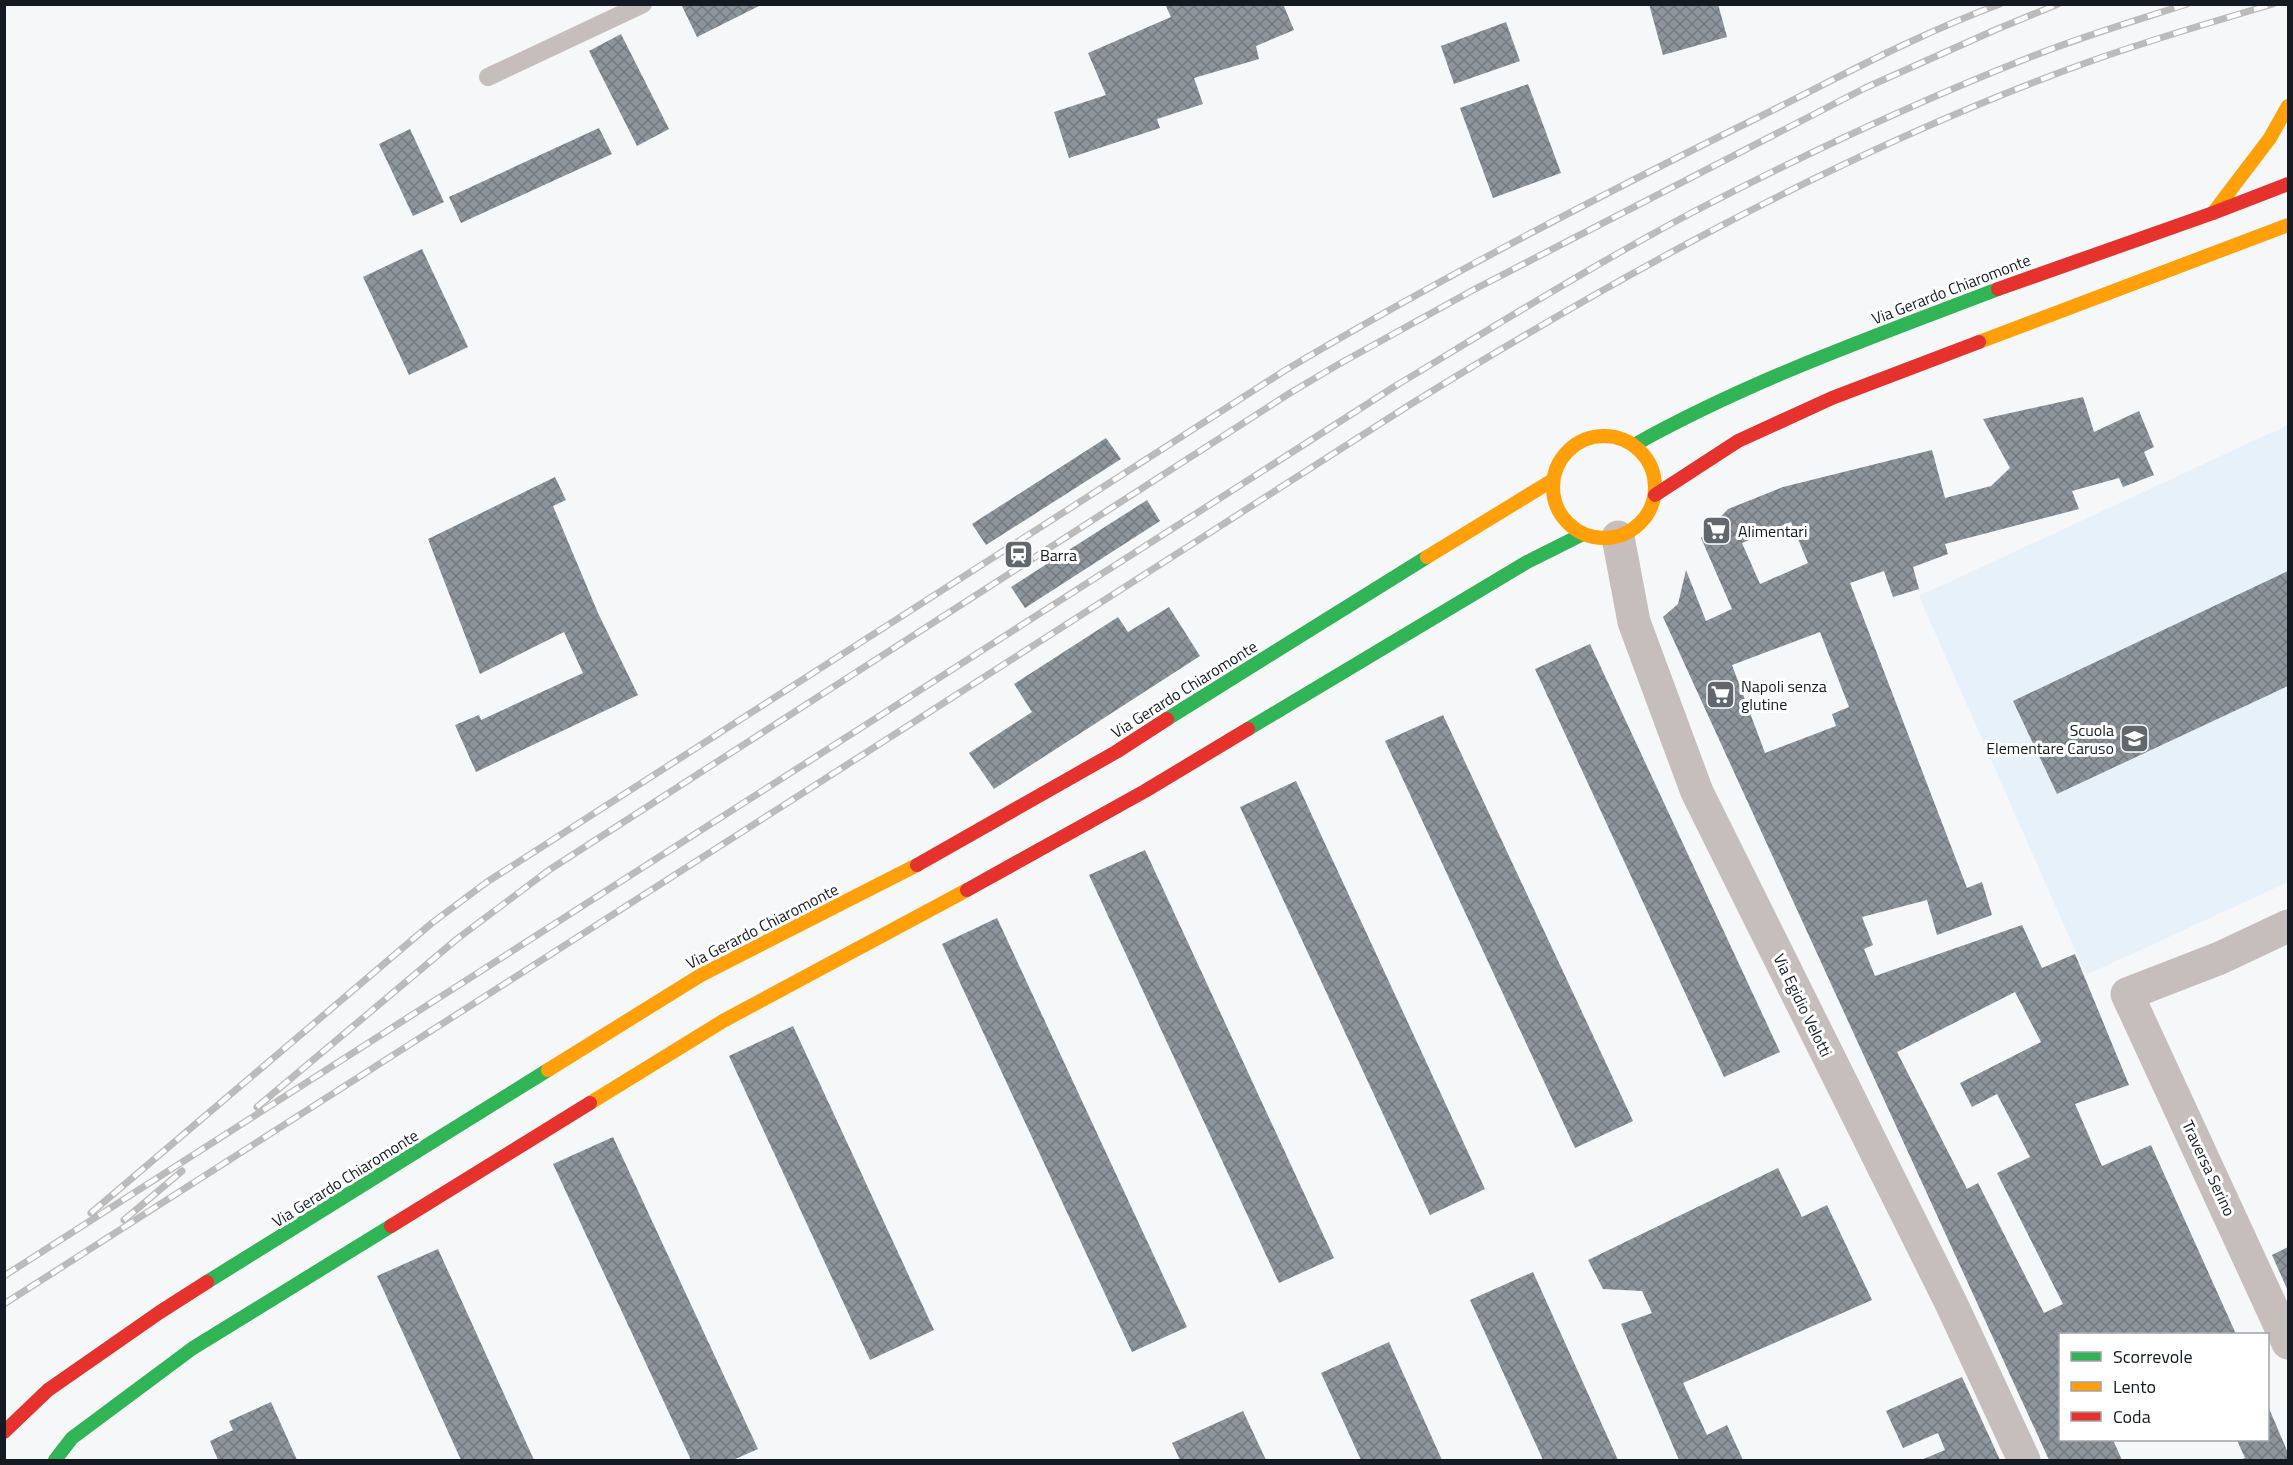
<svg xmlns="http://www.w3.org/2000/svg" width="2293" height="1465" font-family="'Titillium Web',sans-serif">
<defs>
<pattern id="building-cross-hatch" width="8" height="8" patternUnits="userSpaceOnUse" patternTransform="scale(1.5)"><rect width="8" height="8" fill="#8d959c"/><path d="M0 0l8 8M0 8l8-8" fill="none" stroke="#72797f"/></pattern>
</defs>
<rect width="100%" height="100%" fill="#f5f7f9"/>
<!-- built -->
<polygon fill="#e7f1fa" points="2288,425 2288,882 2086,975 1919,596"/>
<!-- building -->
<g fill="url(#building-cross-hatch)" fill-rule="evenodd">
<polygon points="681,4 763,4 697,37"/>
<polygon points="1165,4 1283,4 1294,30 1256,46 1259,59 1194,78 1203,104 1157,119 1160,128 1069,158 1054,112 1106,95 1088,53 1171,17"/>
<polygon points="1649,4 1718,4 1727,37 1663,55"/>
<polygon points="1506,22 1520,61 1454,84 1441,46"/>
<polygon points="621,34 669,129 637,146 589,51"/>
<polygon points="1528,84 1561,173 1493,198 1460,108"/>
<polygon points="599,128 612,154 461,223 449,197"/>
<polygon points="410,129 444,202 413,216 379,144"/>
<polygon points="422,249 468,347 409,375 363,277"/>
<path d="M2083,397L2094,432L2139,411L2154,447L2144,452L2154,475L2123,487L2119,478L2072,491L2079,509L1945,544L1948,554L1913,567L1919,589L1893,597L1884,571L1850,583L1967,888L1982,882L1992,915L1937,935L1927,900L1862,917L1873,945L1864,949L1875,976L2022,925L2042,968L2075,954L2129,1085L2075,1104L2102,1166L2151,1145L2236,1334H2060V1440H2113L2122,1460H2049L1663,617L1678,604L1686,570L1706,621L1732,609L1701,538L1728,509L1783,487L1932,450L1945,498L1991,486L2010,468L1983,419ZM1791,522L1808,563L1760,584L1742,543ZM1820,632L1849,707L1832,714L1836,726L1765,753L1732,665ZM2015,992L2041,1042L1960,1083L1972,1107L1997,1094L2030,1157L1997,1173L2063,1304L2044,1313L1978,1183L1967,1189L1897,1052Z"/>
<polygon points="1106,438 1121,459 986,545 972,524"/>
<polygon points="555,477 566,500 553,506 598,613 638,695 476,772 455,725 479,715 481,720 583,673 564,632 480,674 428,539"/>
<polygon points="1147,500 1160,521 1025,608 1011,587"/>
<polygon points="2288,571 2288,686 2057,794 2013,701"/>
<polygon points="1169,607 1200,656 994,789 969,753 1032,712 1014,684 1118,617 1128,632"/>
<polygon points="1590,644 1780,1052 1724,1077 1535,669"/>
<polygon points="1443,715 1633,1121 1575,1148 1385,741"/>
<polygon points="1296,781 1485,1189 1430,1215 1240,807"/>
<polygon points="1145,850 1334,1258 1279,1283 1089,875"/>
<polygon points="997,918 1187,1327 1132,1352 942,944"/>
<polygon points="793,1026 934,1330 870,1360 729,1056"/>
<polygon points="613,1137 758,1449 733,1460 691,1460 553,1164"/>
<polygon points="1778,1168 1802,1217 1827,1205 1872,1300 1683,1383 1707,1435 1727,1425 1743,1460 1679,1460 1621,1324 1652,1313 1642,1291 1603,1289 1588,1260"/>
<polygon points="2288,1247 2288,1291 2272,1255"/>
<polygon points="438,1249 534,1460 461,1460 377,1276"/>
<polygon points="1533,1272 1618,1460 1543,1460 1470,1300"/>
<polygon points="1389,1342 1442,1460 1361,1460 1321,1373"/>
<polygon points="1962,1377 2000,1460 1921,1460 1945,1450 1938,1433 1903,1448 1886,1411"/>
<polygon points="271,1402 297,1460 218,1460 210,1441 233,1430 229,1421"/>
<polygon points="2268,1406 2288,1453 2288,1460 2239,1460 2245,1458 2237,1440 2268,1440"/>
<polygon points="1243,1411 1266,1460 1180,1460 1172,1443"/>
</g>
<g fill="none" stroke-linecap="round" stroke-linejoin="round">
<!-- lane -->
<polyline stroke="#c5bebc" stroke-width="18" points="488,77 643,4"/>
<!-- street -->
<g stroke="#c5bebc" stroke-width="33">
<polyline points="1618,537 1634,622 1697,792 1951,1303 2024,1460"/>
<polyline points="2288,926 2220,958 2127,994 2288,1343"/>
</g>
<!-- fast -->
<g stroke="#30b455" stroke-width="14">
<path d="M1634,445C1750,380 1875,336 1998,289"/>
<polyline points="1167,719 1427,557"/>
<polyline points="1248,729 1527,562 1583,534"/>
<polyline points="207,1282 548,1070"/>
<polyline points="55,1460 72,1438 193,1348 391,1226"/>
</g>
<!-- slow -->
<g stroke="#ff9f0a" stroke-width="14">
<polyline points="2213,213 2270,138 2288,106"/>
<polyline points="1979,342 2288,225"/>
<circle cx="1604" cy="487" r="51"/>
<polyline points="1427,557 1553,480"/>
<polyline points="548,1070 701,975 917,865"/>
<polyline points="590,1103 723,1021 967,890"/>
</g>
<!-- jam -->
<g stroke="#e5322d" stroke-width="14">
<polyline points="1998,289 2213,213 2288,184"/>
<polyline points="1655,495 1738,441 1832,398 1979,342"/>
<polyline points="917,865 1116,752 1167,719"/>
<polyline points="967,890 1145,791 1248,729"/>
<polyline points="391,1226 590,1103"/>
<polyline points="4,1432 48,1390 160,1312 207,1282"/>
</g>
<defs>
<g id="rail">
<polyline points="257,1107 457,939 549,870 1290,393 1339,364 1475,289 1865,88 1995,30 2058,4"/>
<path d="M91,1213L432,923L487,882L1284,371C1435,281 1591,200 1749,122C1832,81 1913,36 2000,4"/>
<polyline points="124,1220 182,1171"/>
<path d="M4,1276L1397,385C1495,326 1593,265 1695,211C1803,155 1914,103 2028,58C2080,37 2134,21 2187,4"/>
<path d="M4,1304L1411,404C1612,280 1819,165 2040,80C2116,50 2195,27 2273,4"/>
</g>
</defs>
<!-- rail casing -->
<use href="#rail" stroke="#bcbbbb" stroke-width="7"/>
<!-- rail -->
<use href="#rail" stroke="#fff" stroke-width="4.5" stroke-dasharray="14" stroke-linecap="butt"/>
</g>
<!-- icons -->
<defs>
<symbol id="supermarket-square" viewBox="-11 -11 22 22"><rect x="-9" y="-9" width="18" height="18" rx="4" fill="#62676d" stroke="#fff"/><path d="M-6-5.5h2.5l.6 2H6L4.5 2H-2.5L-4.4-4H-6ZM-1.5 3.2a1.3 1.3 0 1 0 .1 0ZM3 3.2a1.3 1.3 0 1 0 .1 0Z" fill="#fff"/></symbol>
<symbol id="station-square" viewBox="-11 -11 22 22"><rect x="-9" y="-9" width="18" height="18" rx="4" fill="#62676d" stroke="#fff"/><path d="M-3-6H3Q5-6 5-4V2Q5 4 3 4L4.5 6H3L1.5 4h-3L-3 6H-4.5L-3 4Q-5 4-5 2V-4Q-5-6-3-6ZM-3.5-4v3h7v-3ZM-3.5 1v1.5H-2V1ZM2 1v1.5H3.5V1Z" fill="#fff"/></symbol>
<symbol id="school-square" viewBox="-11 -11 22 22"><rect x="-9" y="-9" width="18" height="18" rx="4" fill="#62676d" stroke="#fff"/><path d="M0-5L7-2L0 1L-7-2ZM-4 1L0 2.5L4 1V4Q0 6-4 4Z" fill="#fff"/></symbol>
</defs>
<g fill-rule="evenodd">
<use href="#supermarket-square" x="1700" y="514" width="33" height="33"/>
<use href="#station-square" x="1002" y="538" width="33" height="33"/>
<use href="#supermarket-square" x="1704" y="678" width="33" height="33"/>
<use href="#school-square" x="2118" y="722" width="33" height="33"/>
</g>
<g text-anchor="middle" dominant-baseline="central" stroke-width="6" stroke-linejoin="round" paint-order="stroke">
<!-- street labels -->
<g font-size="16" fill="#131a21" stroke="#fff">
<text transform="translate(1951 289) rotate(-21)">Via Gerardo Chiaromonte</text>
<text transform="translate(1184 689) rotate(-32)">Via Gerardo Chiaromonte</text>
<text transform="translate(762 926) rotate(-27)">Via Gerardo Chiaromonte</text>
<text transform="translate(1803 1005) rotate(64)">Via Egidio Velotti</text>
<text transform="translate(2209 1168) rotate(65)">Traversa Serino</text>
<text transform="translate(345 1178) rotate(-32)">Via Gerardo Chiaromonte</text>
</g>
<!-- poi labels -->
<g font-size="16" fill="#131a21" stroke="#fff" text-anchor="start">
<text x="1738" y="531">Alimentari</text>
<text x="1040" y="555">Barra</text>
<text x="1741" y="686">Napoli senza<tspan x="1741" dy="18">glutine</tspan></text>
<text x="2114" y="730" text-anchor="end">Scuola<tspan x="2114" dy="18">Elementare Caruso</tspan></text>
</g>
</g>
<!-- border -->
<rect width="2293" height="1465" fill="none" stroke="#131a21" stroke-width="12"/>
<!-- legend -->
<rect x="2059" y="1333" width="210" height="108" fill="#ffffff" stroke="#a1a3a6" stroke-width="1.5"/>
<rect x="2071" y="1352" width="30" height="9" fill="#30b455" stroke="#a1a3a6" stroke-width="1.5"/>
<text x="2113" y="1363" font-size="18" fill="#131a21">Scorrevole</text>
<rect x="2071" y="1382" width="30" height="9" fill="#ff9f0a" stroke="#a1a3a6" stroke-width="1.5"/>
<text x="2113" y="1393" font-size="18" fill="#131a21">Lento</text>
<rect x="2071" y="1412" width="30" height="9" fill="#e5322d" stroke="#a1a3a6" stroke-width="1.5"/>
<text x="2113" y="1423" font-size="18" fill="#131a21">Coda</text>
</svg>
